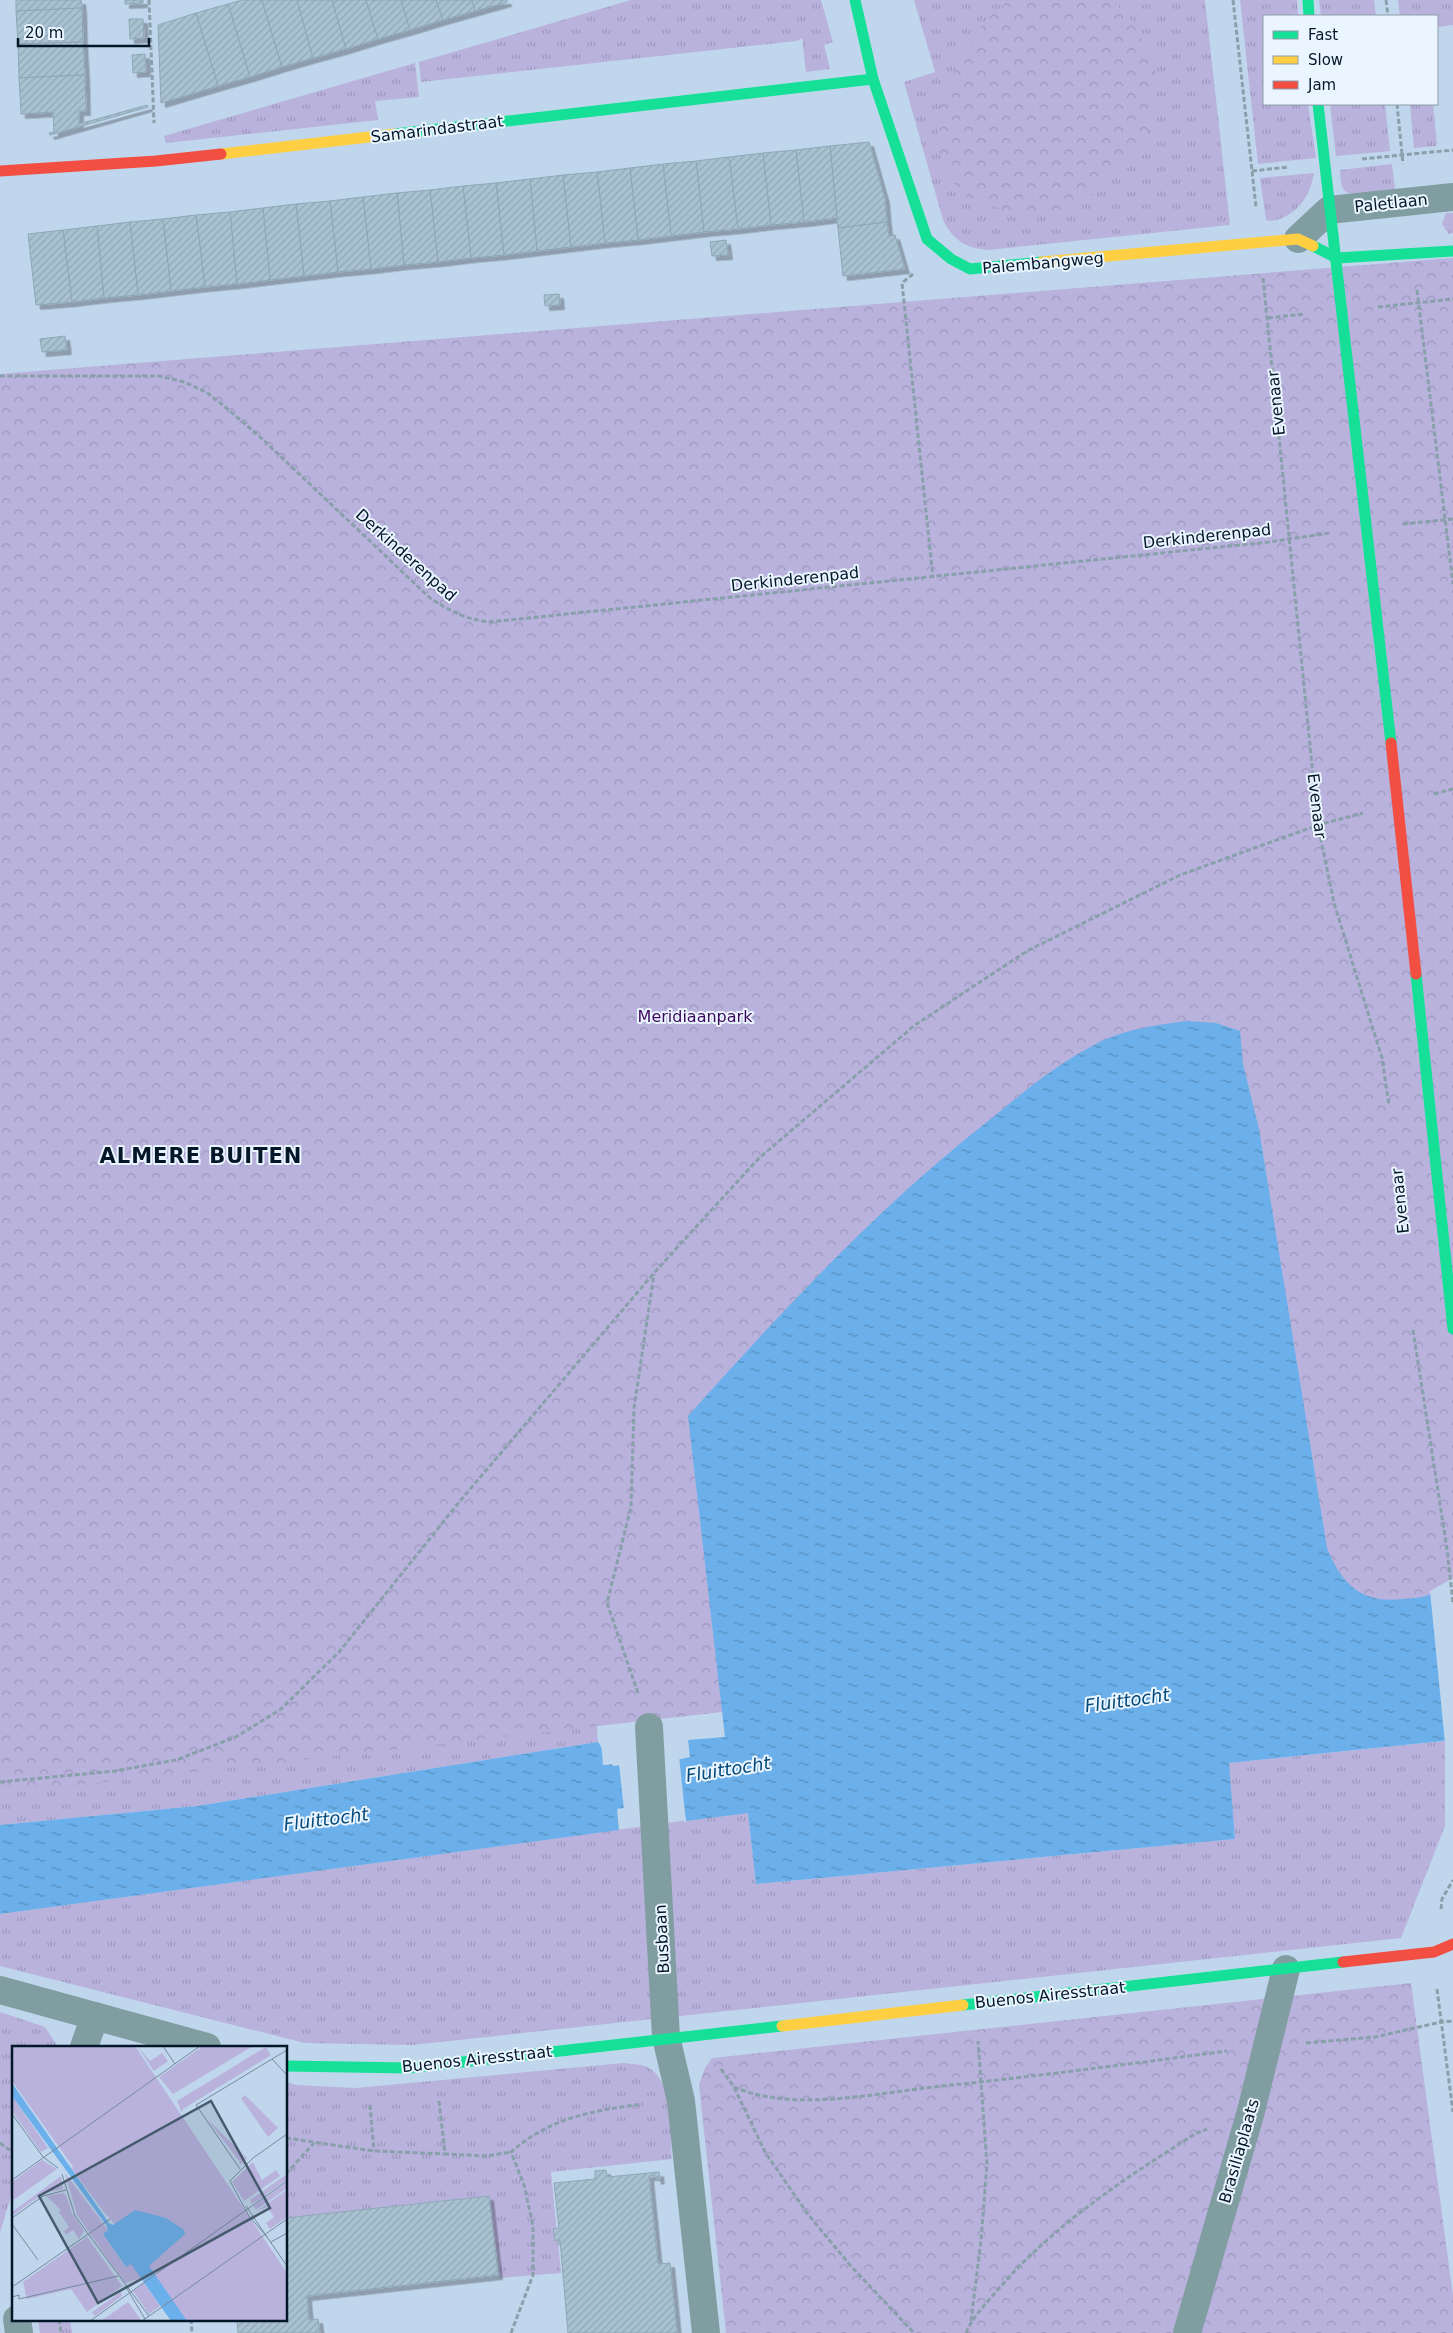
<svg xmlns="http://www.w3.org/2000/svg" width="1453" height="2333" font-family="'DejaVu Sans',sans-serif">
<defs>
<pattern id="grass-tufts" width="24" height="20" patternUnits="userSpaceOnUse" patternTransform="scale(1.25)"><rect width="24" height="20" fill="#b8b2dd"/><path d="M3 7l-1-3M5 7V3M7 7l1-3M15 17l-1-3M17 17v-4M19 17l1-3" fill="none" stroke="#9d98be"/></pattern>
<pattern id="park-crowns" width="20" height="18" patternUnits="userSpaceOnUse" patternTransform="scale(1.25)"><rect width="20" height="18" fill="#b8b2dd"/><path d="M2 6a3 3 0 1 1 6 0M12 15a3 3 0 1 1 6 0" fill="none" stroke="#9d98be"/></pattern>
<pattern id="water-ripples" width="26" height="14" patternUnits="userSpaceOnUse" patternTransform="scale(1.25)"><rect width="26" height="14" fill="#6bb0eb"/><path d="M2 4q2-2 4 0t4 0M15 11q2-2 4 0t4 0" fill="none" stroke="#568ebe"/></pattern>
<pattern id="building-hatch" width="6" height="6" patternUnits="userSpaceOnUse" patternTransform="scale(1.25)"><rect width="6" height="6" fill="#a9c2d2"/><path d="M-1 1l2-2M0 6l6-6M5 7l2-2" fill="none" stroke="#90a6b4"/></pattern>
<filter id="shadow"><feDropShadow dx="4.5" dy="4.5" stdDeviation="0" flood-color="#0004"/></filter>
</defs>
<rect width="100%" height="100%" fill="#c0d6ec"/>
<!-- grass -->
<g fill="url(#grass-tufts)">
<polygon points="631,0 821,0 833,42 824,45 830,69 806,72 802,38 797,41 421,82 419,62"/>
<path d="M914,0H1205L1230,225L988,250C965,248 953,240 943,220L904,82L935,72Z"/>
<polygon points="1240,0 1297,0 1298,16 1264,16 1264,104 1308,104 1316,158 1258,164"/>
<polygon points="1319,0 1374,0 1376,16 1321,16"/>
<polygon points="1398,0 1453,0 1453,25 1437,27 1437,16 1400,16"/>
<polygon points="415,63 419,97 375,101 378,120 166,143 164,136"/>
<polygon points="1330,104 1385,104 1390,151 1336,156"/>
<polygon points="1410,104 1433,104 1437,146 1414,148"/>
<path d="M1392,164L1395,190C1384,191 1351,199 1344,190C1340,185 1341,176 1340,170Z"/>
<path d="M1314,173C1310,193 1302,209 1282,218C1277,220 1272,222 1266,220L1260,178Z"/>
<polygon points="1446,213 1453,213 1453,233 1449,234 1442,224"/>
<polygon points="593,1674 598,1742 197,1806 0,1825 0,1791"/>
<polygon points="1445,1741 1445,1826 1401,1938 412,2045 305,2043 0,1966 0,1914 748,1812 756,1884 1235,1839 1228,1763"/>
<polygon points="0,2012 45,2027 57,2045 57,2047 14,2047 14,2186 0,2233"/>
<path d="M624,2063C631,2064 641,2064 647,2067C674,2079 670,2133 672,2159L551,2172L561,2273L500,2278L489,2196L286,2218V2082L297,2085L356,2088Z"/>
<polygon points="38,2319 70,2319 72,2333 40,2333"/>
</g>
<!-- park -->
<g fill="url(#park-crowns)">
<polygon points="1009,0 1111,0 1129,16 1156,65 1148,133 1095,194 1056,211 1003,210 964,196 941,166 938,132 941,101 960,59 986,20"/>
<polygon points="1453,258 1453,1629 0,1794 0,374"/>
<polygon points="1411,1983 1453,2296 1453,2333 726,2333 699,2085 705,2068 712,2058"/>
</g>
<!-- water -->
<path fill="url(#water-ripples)" d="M1187,1021L1216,1023L1240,1031L1243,1064L1259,1129L1327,1548C1342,1585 1362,1604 1403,1599C1410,1598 1419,1598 1426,1596C1435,1592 1444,1586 1453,1581V1740L1229,1763L1235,1839L756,1884L748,1813L686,1821L683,1800L617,1809L619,1830L0,1914V1825L197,1806L598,1742L613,1766L681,1759L690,1757L688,1740L725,1737L688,1416C783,1310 879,1206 992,1118C1025,1091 1058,1063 1096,1044C1124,1029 1157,1025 1187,1021Z"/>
<!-- pier -->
<g fill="#c0d6ec">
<polygon points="1453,1578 1453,1742 1445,1743 1430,1591"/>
<polygon points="601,1741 614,1763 679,1756 686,1823 684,1821 682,1803 624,1810 619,1764 603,1765"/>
</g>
<!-- building -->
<g fill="url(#building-hatch)" stroke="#8ea7b7" filter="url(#shadow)">
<polygon points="16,0 81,0 82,8 16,11"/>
<polygon points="125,0 143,0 143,3 125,4"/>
<polygon points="242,0 262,0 282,67 250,77 228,4"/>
<polygon points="262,0 297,0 313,58 282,67"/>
<polygon points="297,0 332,0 346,49 313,58"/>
<polygon points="332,0 366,0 378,39 346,49"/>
<polygon points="366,0 401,0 410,30 378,39"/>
<polygon points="401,0 436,0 443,20 410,30"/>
<polygon points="436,0 472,0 475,11 443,20"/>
<polygon points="472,0 507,0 507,2 475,11"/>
<polygon points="228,4 250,77 218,86 196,13"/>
<polygon points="82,8 83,42 18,44 16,11"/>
<polygon points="196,13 218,86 161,103 158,25"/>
<polygon points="129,19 143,19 144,38 130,39"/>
<polygon points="83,42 85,75 19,78 18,44"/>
<polygon points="145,54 146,72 133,73 132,55"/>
<polygon points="85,75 86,111 79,111 79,124 147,105 148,107 50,135 49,133 54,132 53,112 21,114 19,78"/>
<polygon points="869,142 885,199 887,222 838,228 830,146"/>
<polygon points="830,146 837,218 804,222 796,150"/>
<polygon points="796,150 804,222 771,225 763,153"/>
<polygon points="763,153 771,225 738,229 729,157"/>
<polygon points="729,157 738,229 704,232 696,161"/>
<polygon points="696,161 704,232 671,236 663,164"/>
<polygon points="663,164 671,236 638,240 630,168"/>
<polygon points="630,168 638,240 605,243 597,172"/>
<polygon points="597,172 605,243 571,247 563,175"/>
<polygon points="563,175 571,247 537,251 530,179"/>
<polygon points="530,179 537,251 504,255 496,183"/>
<polygon points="496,183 504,255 471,258 463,186"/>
<polygon points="463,186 471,258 438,262 430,190"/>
<polygon points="430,190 438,262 404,265 397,193"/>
<polygon points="397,193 404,265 371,269 363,197"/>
<polygon points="363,197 371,269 338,272 330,201"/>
<polygon points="330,201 338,272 304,276 296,204"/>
<polygon points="296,204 304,276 270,280 263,208"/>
<polygon points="263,208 270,280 237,284 230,212"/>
<polygon points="230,212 237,284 205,287 196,215"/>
<polygon points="196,215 205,287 171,291 163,219"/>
<polygon points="163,219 171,291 138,295 130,222"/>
<polygon points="130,222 138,295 104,298 97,226"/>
<polygon points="887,222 889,236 895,235 905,269 843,276 838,228"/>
<polygon points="97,226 104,298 72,302 63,230"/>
<polygon points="63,230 72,302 36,305 28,234"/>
<polygon points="726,240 728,255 712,256 710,242"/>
<polygon points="559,294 560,305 545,306 544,295"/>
<polygon points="65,336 67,350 42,352 40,339"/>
<polygon points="606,2170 607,2177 659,2172 660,2179 657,2180 656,2176 649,2176 658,2264 670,2263 677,2333 568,2333 560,2240 555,2241 553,2229 559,2228 554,2183 595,2179 595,2171"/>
<polygon points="489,2196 498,2275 307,2296 309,2320 318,2319 320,2333 238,2333 237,2319 286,2319 286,2218"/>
</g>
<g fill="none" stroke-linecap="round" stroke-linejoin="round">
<!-- path -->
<g stroke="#89a0aa" stroke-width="3" stroke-dasharray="5 2.5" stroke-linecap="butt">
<polyline points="149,0 154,123"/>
<polyline points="1233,0 1256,207"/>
<polyline points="1386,0 1388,16"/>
<polyline points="1397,104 1403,164"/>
<polyline points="1362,159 1453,150"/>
<polyline points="1252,171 1288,167"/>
<polyline points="913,274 902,283 933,578"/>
<polyline points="1263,278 1318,825 1334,903 1382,1058 1389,1105"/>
<polyline points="1417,290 1453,584"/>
<polyline points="1378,307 1453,299"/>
<polyline points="1268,318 1304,314"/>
<path d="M0,376H159L184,382L206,392L224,406L258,435L430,598C450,611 465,619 489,622L1269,542L1330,533"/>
<polyline points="1403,524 1453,519"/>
<polyline points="1434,794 1453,789"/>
<polyline points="1413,1330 1447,1549 1453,1603"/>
<polyline points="638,1693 607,1603 631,1507 634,1408 654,1274"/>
<polyline points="0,1782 115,1771 176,1760 236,1737 281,1709 339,1652 460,1501 654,1273 758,1159 915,1025 1027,951 1180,875 1318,825 1363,813"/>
<polyline points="1441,1909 1442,1899 1453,1880"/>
<polyline points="1437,1989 1453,2112"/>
<polyline points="1306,2043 1375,2037 1441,2022 1453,2021"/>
<polyline points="721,2069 734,2087 765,2152 807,2213 849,2264 914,2333"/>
<path d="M734,2087C792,2112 872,2094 933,2087C1031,2077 1129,2064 1227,2051"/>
<polyline points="439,2101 445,2154 487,2156 511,2152"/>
<polyline points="370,2105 374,2151"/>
<polyline points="286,2138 374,2151 445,2154"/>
<polyline points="0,2143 14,2153"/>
<polyline points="286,2174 314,2143"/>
<polyline points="59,2319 61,2333"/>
<polyline points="191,2319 192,2333"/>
<polyline points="971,2321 981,2240 987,2164 978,2041"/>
<path d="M511,2333L533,2275V2226L524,2185L511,2152C551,2117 592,2111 643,2104"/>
<path d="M966,2333C972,2318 984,2306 995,2293C1051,2227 1122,2180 1195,2134L1207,2129"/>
</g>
<!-- street -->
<g stroke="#809ea1" stroke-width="28">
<polyline points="1298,239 1329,210 1453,197"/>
<polyline points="649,1727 666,2037 681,2101 706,2333"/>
<polyline points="0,1990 207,2047"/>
<polyline points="84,2047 95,2016"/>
<polyline points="17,2319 19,2333"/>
<polyline points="1187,2333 1251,2111 1286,1969"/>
</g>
<!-- fast -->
<g stroke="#16e098" stroke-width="11">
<polyline points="855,0 873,79 927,239 951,259 970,269 1042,262"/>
<polyline points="1308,0 1309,16"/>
<polyline points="1318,104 1391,743"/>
<polyline points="395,134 873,79"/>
<polyline points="1313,246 1337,258 1453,251"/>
<polyline points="1416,974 1453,1329"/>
<polyline points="963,2005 1343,1962"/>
<polyline points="286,2066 409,2068 782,2026"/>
</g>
<!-- slow -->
<g stroke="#ffcf43" stroke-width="11">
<polyline points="221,154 395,134"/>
<polyline points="1042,262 1298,239 1313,246"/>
<polyline points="782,2026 963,2005"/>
</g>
<!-- jam -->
<g stroke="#f24e42" stroke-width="11">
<polyline points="0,171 156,161 221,154"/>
<polyline points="1391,743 1416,974"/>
<polyline points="1343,1962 1434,1952 1453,1944"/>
</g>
</g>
<g text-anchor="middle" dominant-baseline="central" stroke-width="4" stroke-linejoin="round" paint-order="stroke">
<!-- street labels -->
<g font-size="16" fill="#041729" stroke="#eaf5ff">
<text transform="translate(437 129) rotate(-7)">Samarindastraat</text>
<text transform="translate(1391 203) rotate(-6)">Paletlaan</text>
<text transform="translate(1043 263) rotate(-5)">Palembangweg</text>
<text transform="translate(1276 403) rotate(-96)">Evenaar</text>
<text transform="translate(1207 536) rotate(-6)">Derkinderenpad</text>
<text transform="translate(406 555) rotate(42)">Derkinderenpad</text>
<text transform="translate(795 579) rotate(-6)">Derkinderenpad</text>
<text transform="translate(1317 806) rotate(83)">Evenaar</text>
<text transform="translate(1400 1201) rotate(-96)">Evenaar</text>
<text transform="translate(662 1939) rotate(-93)">Busbaan</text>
<text transform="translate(1050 1995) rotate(-6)">Buenos Airesstraat</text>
<text transform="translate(477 2059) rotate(-6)">Buenos Airesstraat</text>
<text transform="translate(1239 2151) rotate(-74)">Brasiliaplaats</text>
</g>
<!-- park labels -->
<g font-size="16" fill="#3d095e" stroke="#eaf5ff">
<text x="695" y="1016">Meridiaanpark</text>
</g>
<!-- water labels -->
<g font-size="18" font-style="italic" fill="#034979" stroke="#eaf5ff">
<text transform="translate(1127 1700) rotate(-8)">Fluittocht</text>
<text transform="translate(728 1769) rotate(-9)">Fluittocht</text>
<text transform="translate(326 1819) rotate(-7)">Fluittocht</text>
</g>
<!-- district labels -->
<g font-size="21" font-weight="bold" letter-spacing="1" fill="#041729" stroke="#eaf5ff">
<text x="201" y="1156">ALMERE BUITEN</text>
</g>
</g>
<!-- overview -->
<g transform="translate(12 2046)">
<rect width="275" height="275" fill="#c0d6ec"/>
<path d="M125,0L138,15L150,7L156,15L142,25ZM191,0H241L161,48L147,31ZM254,1L259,9L171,63L170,67L165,55ZM233,49L266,82L256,91L229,52ZM0,50L36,102L29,106L0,65ZM195,73L235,112L229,118L227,119L228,116ZM246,111L241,116L250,134L264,124L268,130L232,155L220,136ZM30,114L45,123L0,155V136ZM62,121L100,167L95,170L59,122ZM53,127L96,184L91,188L114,221L119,217L130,232L113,237L65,169ZM275,128V134L240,158L238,154ZM49,130L51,143L32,147L0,170V166ZM275,136V142L244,164L241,160ZM275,144V171L258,183L254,177L262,171L255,161L245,165ZM50,147L54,149L60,167L72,185L67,193L61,184L54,189L52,185L57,181L47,166L49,164L34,150ZM132,237L148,260L137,268L121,245ZM109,246L110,250L83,270L80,266ZM116,256L129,274L89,275Z" fill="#b8b2dd"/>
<path d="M0,0H123L275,227V275H171L0,35ZM225 136a9 9 0 1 1 18 0a9 9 0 1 1-18 0ZM75,191L110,240L75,266L59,243L15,253L11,236Z" fill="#b8b2dd"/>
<path d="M0,37L97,177L101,179L123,164L154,172L172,184L173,188L137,220L175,275H159L119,218L114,221L91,188L96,184L94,179L0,50Z" fill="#6bb0eb"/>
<path fill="none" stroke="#758a9e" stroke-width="1" d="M151,0L163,18M260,13L275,29M0,68L31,111L46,122M228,123L184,59L275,4M50,128L63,170L137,270M0,134L188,0M234,160L255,191L237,170L218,135L241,112L275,88M0,172L31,150L54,144M0,178L26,214M255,191L275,220M259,196L275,187M0,241L98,173M114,241L133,273M0,251L7,249V253L106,230M78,275L275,135M130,275L275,173"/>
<path fill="#465a6d" fill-opacity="0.15" stroke="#465a6d" stroke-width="2.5" d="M199,55L258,162L86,257L27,150Z"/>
<rect width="275" height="275" fill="none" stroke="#041729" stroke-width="2.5"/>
</g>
<!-- legend -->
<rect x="1263" y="15" width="175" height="90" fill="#eaf5ff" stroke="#8e9ca9"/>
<rect x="1273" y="31" width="25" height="8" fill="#16e098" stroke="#8e9ca9"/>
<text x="1308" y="40" font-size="15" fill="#041729">Fast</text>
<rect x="1273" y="56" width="25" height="8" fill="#ffcf43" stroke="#8e9ca9"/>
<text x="1308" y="65" font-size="15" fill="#041729">Slow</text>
<rect x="1273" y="81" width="25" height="8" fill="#f24e42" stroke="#8e9ca9"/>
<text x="1308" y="90" font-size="15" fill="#041729">Jam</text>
<!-- scale -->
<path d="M18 38v8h131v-8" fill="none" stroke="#041729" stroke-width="2.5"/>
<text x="25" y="38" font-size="15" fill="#041729" stroke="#eaf5ff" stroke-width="4" paint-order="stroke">20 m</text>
</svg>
